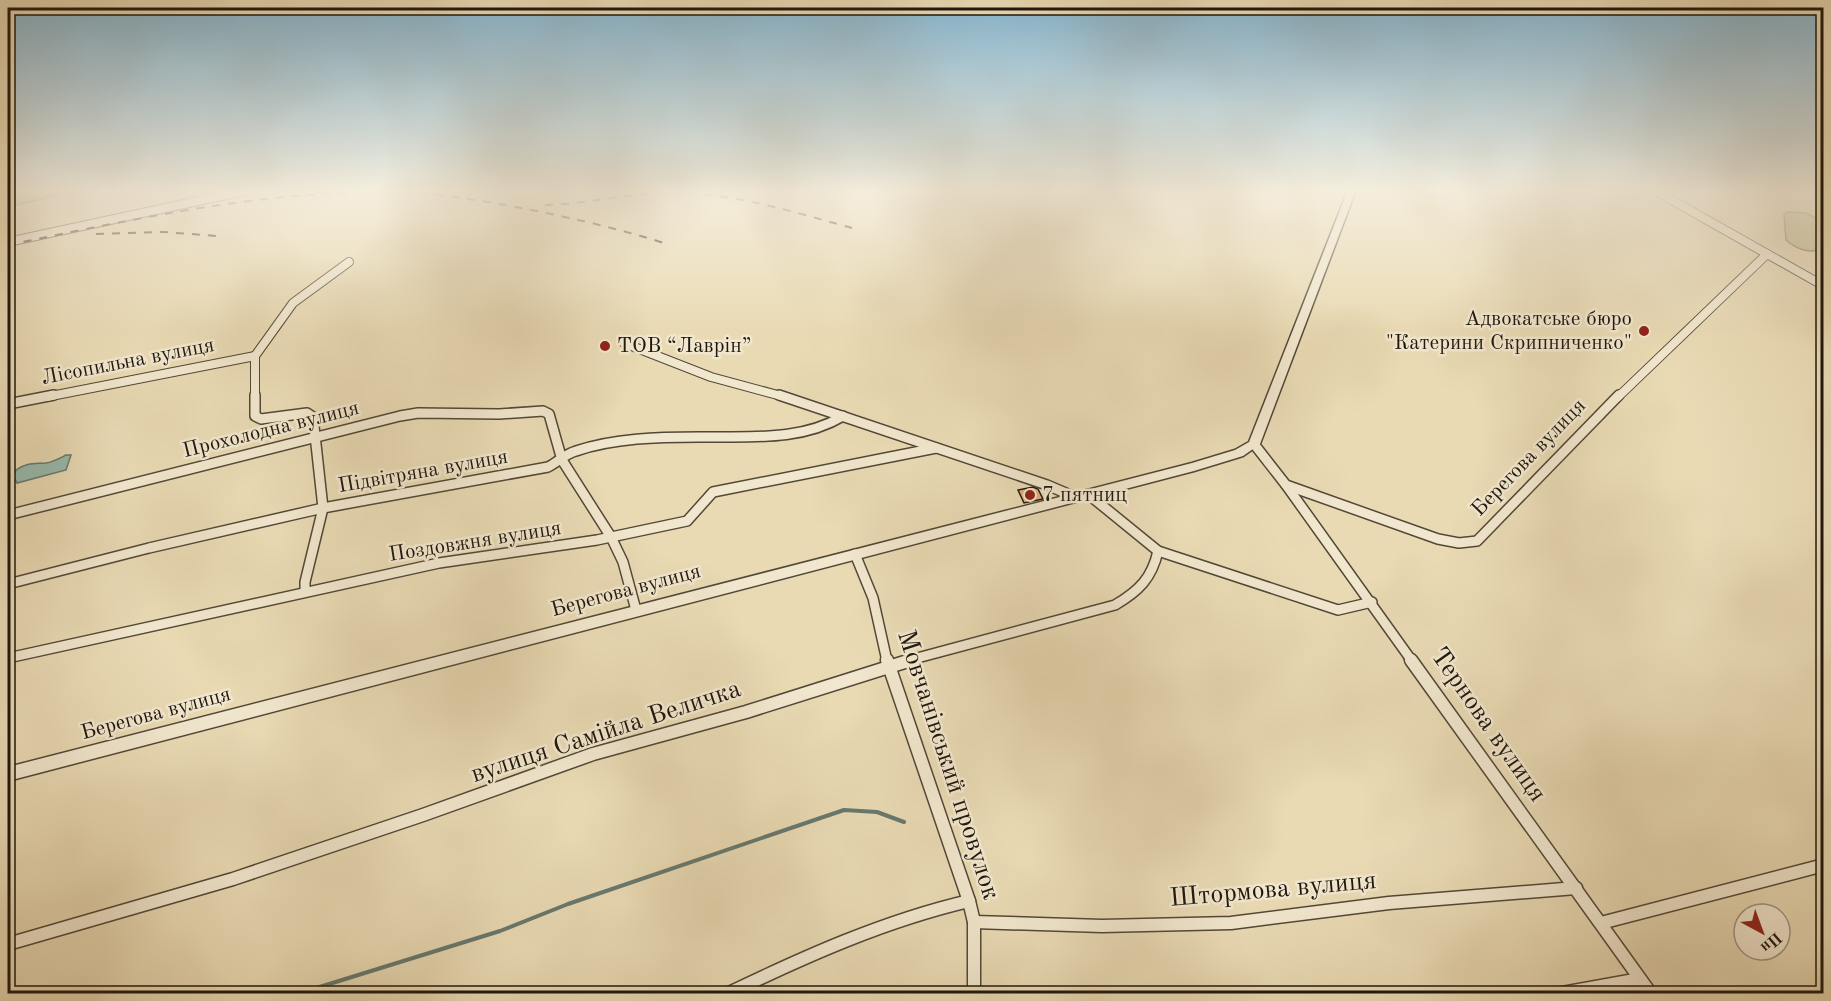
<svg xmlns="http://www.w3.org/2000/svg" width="1831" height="1001" font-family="'Old Standard TT',serif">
<rect width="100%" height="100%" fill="#e9dab4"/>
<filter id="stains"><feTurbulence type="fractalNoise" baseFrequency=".00333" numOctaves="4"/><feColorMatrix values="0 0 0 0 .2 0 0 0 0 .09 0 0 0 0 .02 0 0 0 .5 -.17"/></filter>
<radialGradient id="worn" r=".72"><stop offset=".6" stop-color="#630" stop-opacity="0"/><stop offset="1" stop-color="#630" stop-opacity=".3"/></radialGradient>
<!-- green -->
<path fill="#bebd88" stroke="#6e6a4a" stroke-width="1.5" d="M1789,212L1806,213L1820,220L1823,249C1810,254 1796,249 1786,240L1784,214Z"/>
<!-- water -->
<g fill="#97bbae" stroke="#67796e" stroke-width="1.5">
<polygon points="8,190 79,190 8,207"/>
<path d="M66,455H71L66,470L17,483L14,477L16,470C27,462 35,464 46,463C53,462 60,458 66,455Z"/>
</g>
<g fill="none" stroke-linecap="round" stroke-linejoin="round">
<!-- stream -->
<polyline stroke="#67796e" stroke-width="4" points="297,994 500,931 568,904 844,810 877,812 904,822"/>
</g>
<!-- building -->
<polygon fill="#e2ad84" stroke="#1f170d" stroke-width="1.5" points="1033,487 1038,489 1043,499 1024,503 1018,490"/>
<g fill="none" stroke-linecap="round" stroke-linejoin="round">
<defs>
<g id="minor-far2">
<polyline points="1654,190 1824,286"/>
<polyline points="8,242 249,190"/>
<polyline points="624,343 711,377 785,397"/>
<polyline points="46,397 255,356"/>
<polyline points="255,397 255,356 293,303 349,262"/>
<polyline points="1618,397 1767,254"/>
</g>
<g id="minor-far1">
<polyline points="255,395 255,416 261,419 307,413 313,417 323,508 305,582 305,591"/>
<polyline points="779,395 1047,485 1075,497"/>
<polyline points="8,404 54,395"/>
<polyline points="1254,444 1286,485 1438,539 1459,543 1477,541 1619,395"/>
<polyline points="1286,485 1412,661"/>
<polyline points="1088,494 1158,551 1338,610 1372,602"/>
<polyline points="8,515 400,416 418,413 499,414 543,411 549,414 562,460 611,537 623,562 636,610"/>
<polyline points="855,554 873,598 887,661"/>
<path d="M8,584L149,548L323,508L548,467C558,462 565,454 576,451C614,438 659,437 699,437C748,436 800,442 843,416"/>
<polyline points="8,658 439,563 597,540 687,521 713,492 936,448"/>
<path d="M906,661L1115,605C1139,591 1152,578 1158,551"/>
</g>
<g id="minor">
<polyline points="887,660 969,901 974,922 974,994"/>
<polyline points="1411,660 1651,994"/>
<polyline points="974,922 1102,926 1231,923 1389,903 1576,888"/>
<polyline points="1601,923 1824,865"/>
<polyline points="8,944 233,879 423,815 593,754 746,712 911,660"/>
<path d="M727,994C806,956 884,921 969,901"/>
<polyline points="1557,994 1640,979"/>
</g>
<polygon id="tertiary" points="1348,190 1356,190 1260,444 1243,456 1194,471 8,781 8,767 1192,463 1235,450 1249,442"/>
</defs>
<!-- minor-far2 casing -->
<use href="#minor-far2" stroke="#524837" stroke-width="10"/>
<!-- minor-far1 casing -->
<use href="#minor-far1" stroke="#524837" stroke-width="12"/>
<!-- minor casing -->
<use href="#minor" stroke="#524837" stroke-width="15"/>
<!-- tertiary casing -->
<use href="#tertiary" stroke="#524837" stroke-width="3"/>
<!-- minor-far2 -->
<use href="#minor-far2" stroke="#f1e7ce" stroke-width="8"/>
<!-- minor-far1 -->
<use href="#minor-far1" stroke="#f1e7ce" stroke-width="9"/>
<!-- minor -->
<use href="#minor" stroke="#f1e7ce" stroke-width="12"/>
<!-- tertiary -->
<use href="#tertiary" fill="#f1e7ce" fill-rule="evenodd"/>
<!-- rail -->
<g stroke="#1f170d" stroke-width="2" stroke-dasharray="8 8" stroke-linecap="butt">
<path d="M545,205C585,204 624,194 664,193C728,191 790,211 852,228"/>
<polyline points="96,234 164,232 217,236"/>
<path d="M8,245C144,217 283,186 423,193C449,195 474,200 500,204C555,214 610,226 664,243"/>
</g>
</g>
<!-- sky -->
<linearGradient id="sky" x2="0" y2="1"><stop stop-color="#87b7d1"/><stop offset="0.58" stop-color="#f5eedd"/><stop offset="1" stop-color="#f5eedd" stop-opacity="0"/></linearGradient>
<rect width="1831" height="330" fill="url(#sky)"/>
<!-- markers -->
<g fill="#8f2418" stroke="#f1e7ce" stroke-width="2">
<circle cx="1644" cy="331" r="6"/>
<circle cx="605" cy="346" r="6"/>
<circle cx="1030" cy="495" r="6"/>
</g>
<g text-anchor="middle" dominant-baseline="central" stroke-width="5" stroke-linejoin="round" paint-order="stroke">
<!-- poi labels -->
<g font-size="21" fill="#1f170d" stroke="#f1e7ce" text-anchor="start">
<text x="1632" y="319" text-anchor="end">Адвокатське бюро<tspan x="1632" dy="24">"Катерини Скрипниченко"</tspan></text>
<text x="617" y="346">ТОВ “Лаврін”</text>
<text x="1042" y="495">7 пятниц</text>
</g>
<!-- street labels -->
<g font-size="21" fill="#1f170d" stroke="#f1e7ce">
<text transform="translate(128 362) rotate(-11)">Лісопильна вулиця</text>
<text transform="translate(271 430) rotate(-14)">Прохолодна вулиця</text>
<text transform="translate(1529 458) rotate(-46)">Берегова вулиця</text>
<text transform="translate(423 472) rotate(-10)">Підвітряна вулиця</text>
<text transform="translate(475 542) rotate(-9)">Поздовжня вулиця</text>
<text transform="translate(626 591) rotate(-15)">Берегова вулиця</text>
<text transform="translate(156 714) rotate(-15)">Берегова вулиця</text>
</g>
<!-- near-street labels -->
<g font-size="26" fill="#1f170d" stroke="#f1e7ce">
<text transform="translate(1488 725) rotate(55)">Тернова вулиця</text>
<text transform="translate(606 732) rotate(-18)">вулиця Самійла Величка</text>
<text transform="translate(948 765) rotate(72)">Мовчанівський провулок</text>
<text transform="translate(1273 890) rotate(-5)">Штормова вулиця</text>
</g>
</g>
<!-- margin -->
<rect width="1831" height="1001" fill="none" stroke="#e9dab4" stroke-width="30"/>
<rect x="9" y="9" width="1813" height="983" fill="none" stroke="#1f170d" stroke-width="3"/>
<rect x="15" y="15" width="1801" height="971" fill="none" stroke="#1f170d" stroke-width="1.5"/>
<!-- north arrow -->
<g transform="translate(1762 932) rotate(139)"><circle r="28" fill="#f1e7ce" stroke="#9d9481" stroke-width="1.5"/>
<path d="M0-4.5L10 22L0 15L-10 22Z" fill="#8f2418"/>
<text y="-9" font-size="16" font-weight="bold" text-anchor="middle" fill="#1f170d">Пн</text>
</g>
<rect width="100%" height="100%" filter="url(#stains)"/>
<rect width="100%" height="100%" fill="url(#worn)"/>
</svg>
